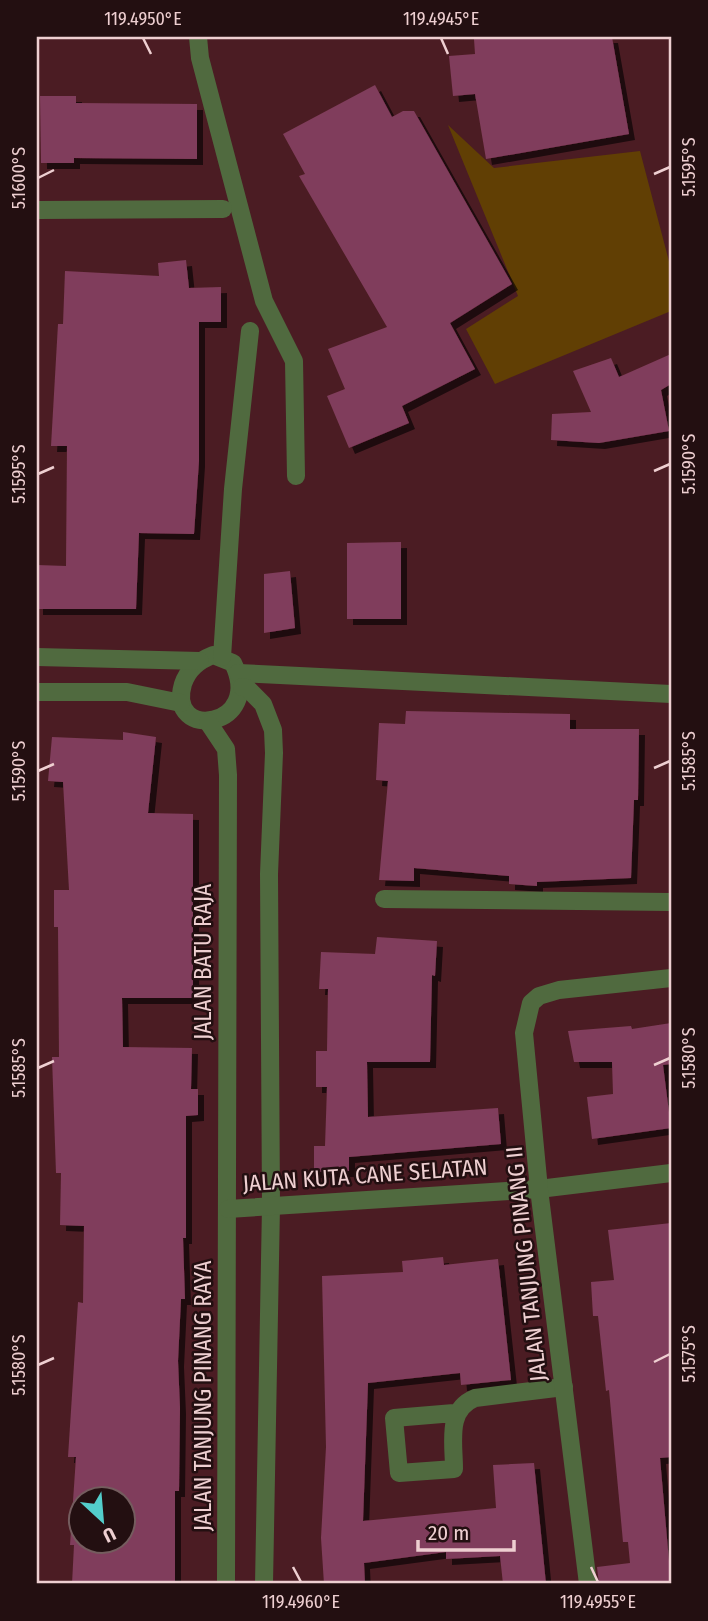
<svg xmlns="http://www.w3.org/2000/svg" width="708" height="1621" font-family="'Fira Sans Condensed',sans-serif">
<defs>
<filter id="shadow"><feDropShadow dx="6" dy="6" stdDeviation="0" flood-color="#0009"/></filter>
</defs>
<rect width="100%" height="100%" fill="#4b1c23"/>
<!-- green -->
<polygon fill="#613f04" points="448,125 494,168 640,151 671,269 671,311 495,384 466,329 518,296"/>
<!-- building -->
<g fill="#803d5b" fill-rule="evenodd" filter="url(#shadow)">
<polygon points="497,37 612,37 629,134 486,159 475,94 453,96 449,56 475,54 474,39"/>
<polygon points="375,85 392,117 403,111 414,111 512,284 450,323 475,369 402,406 409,423 349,448 327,396 345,389 328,349 387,327 299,176 305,174 283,134"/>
<polygon points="40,96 76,96 76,103 197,104 197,159 74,158 74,163 41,163"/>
<polygon points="186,260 189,288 221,287 221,322 199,322 199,461 194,534 139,533 136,609 37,609 37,565 66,566 67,446 51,446 58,324 63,324 65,271 159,276 158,263"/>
<polygon points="671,354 671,384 661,390 669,431 599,443 551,440 552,414 591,412 573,371 611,358 619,377"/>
<polygon points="401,542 401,619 347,619 347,543"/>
<polygon points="290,571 295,628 264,633 264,574"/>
<polygon points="406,711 570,714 570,729 639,729 638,800 634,800 631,878 537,882 537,886 509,884 509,876 414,868 414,881 379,880 388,781 376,780 379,723 405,724"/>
<path d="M123,732L156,737L148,813L193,814V998H122L123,1047L192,1048L191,1089H198V1115L186,1116V1238H183L185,1299H181L178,1361L180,1408L179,1491H175V1584H72L74,1545H70L76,1457H68L78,1302L83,1303L84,1226L60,1225L61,1173H56L52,1057H59L58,927H54V890H69L63,782L48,781L52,737L123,740ZM80,1499H122V1541H80Z"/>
<polygon points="377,937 437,941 435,976 432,975 430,1062 367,1062 368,1117 498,1108 501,1144 349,1157 349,1171 314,1172 314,1146 325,1146 327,1087 316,1087 316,1051 327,1051 328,989 319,989 321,952 375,954"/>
<polygon points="671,1023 671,1064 663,1065 671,1128 592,1139 587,1097 613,1094 612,1062 574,1062 568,1031 631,1026 632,1029"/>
<polygon points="671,1223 671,1457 660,1458 671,1584 599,1584 597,1567 630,1563 628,1542 623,1542 609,1390 606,1391 598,1316 593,1316 591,1282 614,1280 608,1230"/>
<polygon points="443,1257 444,1265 498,1259 511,1380 461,1385 460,1373 368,1383 363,1521 496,1508 493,1465 534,1463 546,1584 503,1584 500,1556 446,1559 446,1552 364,1563 365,1584 324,1584 321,1538 326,1447 322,1276 403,1272 402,1261"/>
</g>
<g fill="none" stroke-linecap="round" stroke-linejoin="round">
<!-- minor -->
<g stroke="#506a3f" stroke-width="18">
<polyline points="198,37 200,58 264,301 294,361 296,476"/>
<polyline points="37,210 223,209"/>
<path d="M213,655L233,663C265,728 166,742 183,684C188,669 198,661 213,655Z"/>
<polyline points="37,657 200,661"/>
<polyline points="222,657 233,489 250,331"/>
<polyline points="238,673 671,694"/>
<polyline points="242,687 247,688 263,704 273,730 274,753 269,874 271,1206 264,1584"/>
<polyline points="37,692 127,692 181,703"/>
<polyline points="208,722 226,749 228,775 226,1584"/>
<polyline points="384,899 671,902"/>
<polyline points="228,1209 539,1189 671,1173"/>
<path d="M454,1413L394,1418L399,1473L454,1469C454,1442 446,1410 475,1398L564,1387"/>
<polyline points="588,1584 539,1189 524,1033 531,1003 539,996 559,990 671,978"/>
</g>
</g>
<!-- ticks -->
<path fill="none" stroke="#eecfd1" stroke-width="2.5" d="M143,38L151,54M441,38L448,54M654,174L670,167M38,178L54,170M654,471L670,464M38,474L54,467M654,768L670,761M38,771L54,764M654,1065L670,1058M38,1068L54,1061M654,1362L670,1354M38,1365L54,1358M293,1567L301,1582M591,1567L598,1582"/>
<g text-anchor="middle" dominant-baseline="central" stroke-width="5" stroke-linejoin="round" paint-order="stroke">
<!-- street labels -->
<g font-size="23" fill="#eecfd1" stroke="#230f11">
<text transform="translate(203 962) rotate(-90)">JALAN BATU RAJA</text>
<text transform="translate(365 1175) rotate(-4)">JALAN KUTA CANE SELATAN</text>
<text transform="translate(526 1264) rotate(-96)">JALAN TANJUNG PINANG II</text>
<text transform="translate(203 1396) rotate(-90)">JALAN TANJUNG PINANG RAYA</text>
</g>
</g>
<!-- border -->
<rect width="708" height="1621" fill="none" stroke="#230f11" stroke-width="77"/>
<!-- north arrow -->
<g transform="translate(102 1520) rotate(154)"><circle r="33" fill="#230f11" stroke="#745c5e" stroke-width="2"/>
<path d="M0-5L12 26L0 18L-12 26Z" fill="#53cdcb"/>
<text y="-10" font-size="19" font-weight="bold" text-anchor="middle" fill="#eecfd1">U</text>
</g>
<!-- scale -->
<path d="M418 1540v10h96v-10" fill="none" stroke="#eecfd1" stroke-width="3.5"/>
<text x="428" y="1540" font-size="21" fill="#eecfd1" stroke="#230f11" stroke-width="5" paint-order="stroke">20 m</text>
<rect x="38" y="38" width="632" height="1544" fill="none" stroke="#eecfd1" stroke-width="2.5"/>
<g font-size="18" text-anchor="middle" fill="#eecfd1">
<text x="143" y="25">119.4950°E</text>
<text x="441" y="25">119.4945°E</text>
<text transform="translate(689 167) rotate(-90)" y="6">5.1595°S</text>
<text transform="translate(19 178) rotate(-90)" y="6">5.1600°S</text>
<text transform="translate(689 464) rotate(-90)" y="6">5.1590°S</text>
<text transform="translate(19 474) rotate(-90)" y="6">5.1595°S</text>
<text transform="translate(689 761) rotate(-90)" y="6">5.1585°S</text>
<text transform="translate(19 771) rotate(-90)" y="6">5.1590°S</text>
<text transform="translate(689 1058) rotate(-90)" y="6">5.1580°S</text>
<text transform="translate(19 1068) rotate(-90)" y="6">5.1585°S</text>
<text transform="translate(689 1354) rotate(-90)" y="6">5.1575°S</text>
<text transform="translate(19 1365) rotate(-90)" y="6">5.1580°S</text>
<text x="301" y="1608">119.4960°E</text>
<text x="598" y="1608">119.4955°E</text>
</g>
</svg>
